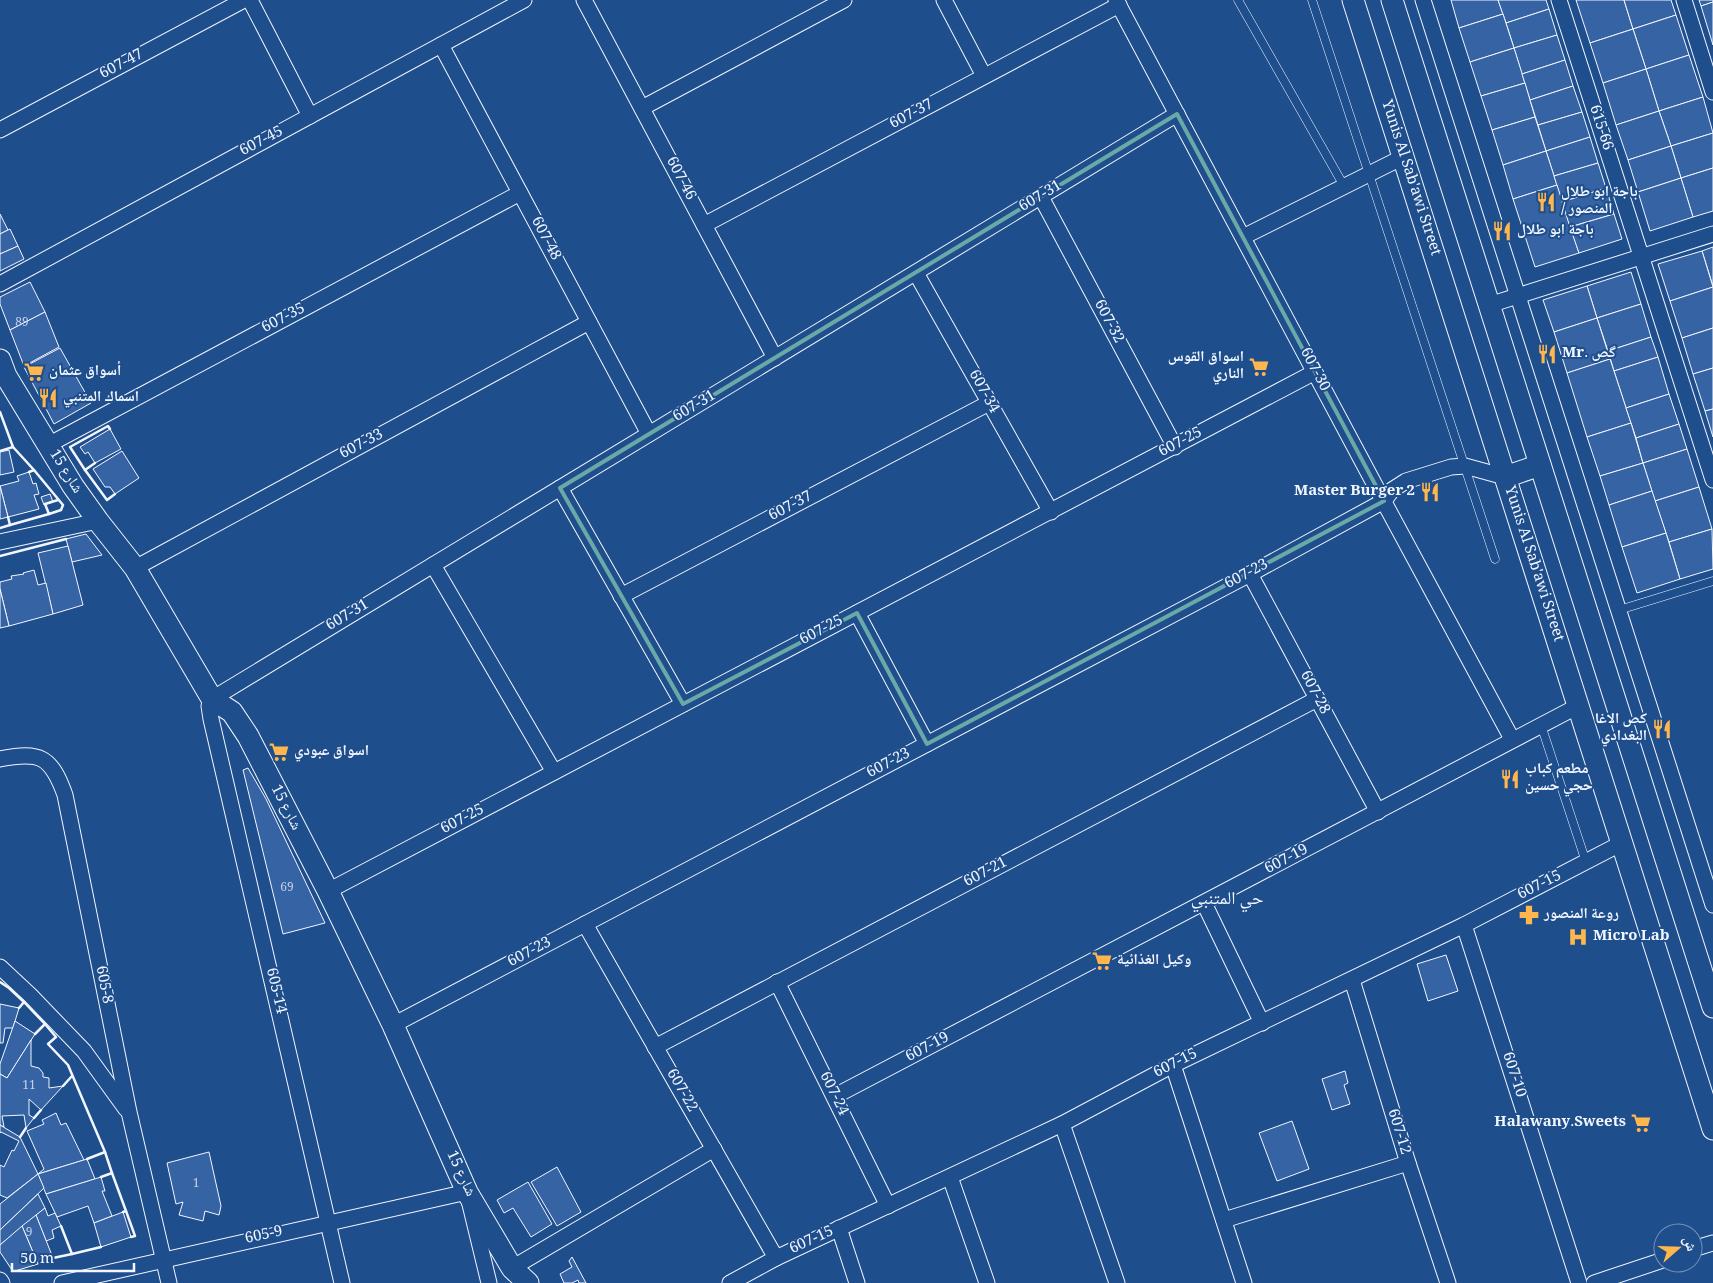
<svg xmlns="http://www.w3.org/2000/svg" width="1713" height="1283" font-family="Georgia,'Noto Naskh Arabic',serif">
<rect width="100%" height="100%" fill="#1f4e8c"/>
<!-- building -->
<g fill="#3563a3" stroke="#f2f6ff">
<polygon points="1451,0 1498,0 1503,14 1459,28"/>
<polygon points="1498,0 1546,0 1549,9 1506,23"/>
<polygon points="1576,0 1624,0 1633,29 1590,43"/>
<polygon points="1624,0 1671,0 1676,15 1633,29"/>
<polygon points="1699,0 1713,0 1713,2 1701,6"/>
<polygon points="1713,2 1713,45 1701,6"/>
<polygon points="1549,9 1557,35 1514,48 1506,23"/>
<polygon points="1503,14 1514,48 1470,62 1459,28"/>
<polygon points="1676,15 1689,55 1646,69 1633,29"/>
<polygon points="1633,29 1646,69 1603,83 1590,43"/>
<polygon points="1557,35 1565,60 1522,74 1514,48"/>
<polygon points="1514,48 1525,83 1481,96 1470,62"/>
<polygon points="1689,55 1703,97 1659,111 1646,69"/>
<polygon points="1565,60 1573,86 1530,100 1522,74"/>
<polygon points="1646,69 1659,111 1616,125 1603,83"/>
<polygon points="1525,83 1535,117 1492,130 1481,96"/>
<polygon points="1573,86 1582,112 1538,125 1530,100"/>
<polygon points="1703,97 1713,133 1671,146 1659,111"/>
<polygon points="1659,111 1671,146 1628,160 1616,125"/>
<polygon points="1582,112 1590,137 1546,151 1538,125"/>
<polygon points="1535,117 1546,151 1503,165 1492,130"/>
<polygon points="1713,133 1713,168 1681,178 1671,146"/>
<polygon points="1590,137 1598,163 1554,176 1546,151"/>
<polygon points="1671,146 1681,178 1638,192 1628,160"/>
<polygon points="1546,151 1557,185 1513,199 1503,165"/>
<polygon points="1598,163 1606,188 1562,202 1554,176"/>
<polygon points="1713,168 1713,211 1693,217 1681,178"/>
<polygon points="1681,178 1693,217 1650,231 1638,192"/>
<polygon points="1557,185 1579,253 1535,267 1513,199"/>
<polygon points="1606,188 1614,214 1570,227 1562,202"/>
<polygon points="0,214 8,230 0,234"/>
<polygon points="1614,214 1622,239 1579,253 1570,227"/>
<polygon points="10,229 18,246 0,254 0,234"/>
<polygon points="18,246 24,259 0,271 0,254"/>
<polygon points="1713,247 1713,286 1702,251"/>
<polygon points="1702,251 1713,287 1670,301 1658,264"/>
<polygon points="1631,272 1641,304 1597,318 1587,286"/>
<polygon points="30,282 45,312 10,330 0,304 0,297"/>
<polygon points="1587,286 1597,318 1554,332 1543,300"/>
<polygon points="1713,287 1713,328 1682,338 1670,301"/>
<polygon points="1641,304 1651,337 1608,351 1597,318"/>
<polygon points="45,312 59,347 24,366 10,330"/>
<polygon points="1597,318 1610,359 1567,373 1554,332"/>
<polygon points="1713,328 1713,368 1693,374 1682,338"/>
<polygon points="1651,337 1658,357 1614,371 1608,351"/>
<polygon points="60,348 91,403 54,424 24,367"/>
<polygon points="1658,357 1669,394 1626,408 1614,371"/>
<polygon points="1610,359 1631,423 1587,437 1567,373"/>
<polygon points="1713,368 1713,409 1705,411 1693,374"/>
<polygon points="1669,394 1679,424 1636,438 1626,408"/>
<polygon points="1713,409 1713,437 1705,411"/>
<polygon points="1631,423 1643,463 1600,476 1587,437"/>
<polygon points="1679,424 1687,449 1643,463 1636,438"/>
<polygon points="110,429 121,449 95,463 88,452 85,454 80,447"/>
<polygon points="1687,449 1699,487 1655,501 1643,463"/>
<polygon points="9,450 14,472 0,475 0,452"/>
<polygon points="122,451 139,478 115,494 110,487 105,487 93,469"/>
<polygon points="1643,463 1652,491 1609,505 1600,476"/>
<polygon points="29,472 33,484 36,483 39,494 34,495 39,509 8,517 0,486 19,481 17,476"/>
<polygon points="0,486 8,517 0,519"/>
<polygon points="1699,487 1712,529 1669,542 1655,501"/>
<polygon points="1652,491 1666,533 1622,547 1609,505"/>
<polygon points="50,494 53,502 44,505 41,497"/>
<polygon points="1712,529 1713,569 1680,579 1669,542"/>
<polygon points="1666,533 1680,579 1637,593 1622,547"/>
<polygon points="86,534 102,555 72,562 66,539"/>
<polygon points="68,546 83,605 53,614 38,553"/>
<polygon points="34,570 38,585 46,583 53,614 9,626 0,589 0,582 12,579 11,576 24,574 23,573"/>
<polygon points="0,589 9,626 0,628"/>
<polygon points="248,768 266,799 325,923 283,934 243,770"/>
<polygon points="1446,955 1458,991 1428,1001 1417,964"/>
<polygon points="0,1004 19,1008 13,1028 5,1028 3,1043 0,1043"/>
<polygon points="15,1021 35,1034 7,1078 0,1074 0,1064"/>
<polygon points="31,1040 31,1066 39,1068 43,1073 43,1077 49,1078 49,1088 63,1086 41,1110 29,1099 29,1115 34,1118 26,1128 24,1115 2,1116 4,1127 0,1125 0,1074 7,1078"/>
<polygon points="1345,1071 1348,1083 1344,1085 1350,1104 1332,1110 1322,1079"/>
<polygon points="56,1113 61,1125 66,1123 84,1160 38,1174 44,1169 27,1131 44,1124 42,1120"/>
<polygon points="1292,1121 1309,1169 1277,1181 1259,1133"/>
<polygon points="0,1125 20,1137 38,1174 7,1198 0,1195 0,1165 4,1167 12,1150 14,1151 19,1141 1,1132 0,1133"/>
<polygon points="209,1152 221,1206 219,1215 205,1211 203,1221 179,1215 183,1202 176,1204 167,1163"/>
<polygon points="87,1159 95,1179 46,1194 38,1174"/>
<polygon points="557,1167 581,1212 557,1226 531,1182"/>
<polygon points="38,1174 44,1188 0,1230 0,1204"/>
<polygon points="101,1177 105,1191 102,1191 112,1216 94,1223 88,1206 57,1217 46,1194"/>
<polygon points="528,1182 552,1224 531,1237 513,1208 504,1213 497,1200"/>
<polygon points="38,1194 45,1208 0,1245 0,1230"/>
<polygon points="45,1208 48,1216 55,1213 61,1226 52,1230 54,1238 46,1241 36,1215"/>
<polygon points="123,1212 131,1237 101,1247 94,1223"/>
<polygon points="36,1215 53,1258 38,1264 22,1226"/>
<polygon points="22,1226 38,1264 15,1271 12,1270 0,1252 0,1245"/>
<polygon points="572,1257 586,1283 579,1283 578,1280 572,1283 564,1283 560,1274 572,1267 569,1261"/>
</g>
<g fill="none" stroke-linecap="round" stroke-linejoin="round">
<defs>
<g id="lane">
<polyline points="1238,0 1344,186"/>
<polyline points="1312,0 1495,559"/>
<polyline points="1619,610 1713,581"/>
<polyline points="1541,725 1586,862"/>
</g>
<g id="street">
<polyline points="250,0 310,116"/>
<polyline points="584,0 775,358"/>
<polyline points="944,0 984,76"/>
<polyline points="1116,0 1377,489 1512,739"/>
<polyline points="1423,0 1713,905"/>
<polyline points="1559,0 1713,480"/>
<polyline points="1684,0 1713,92"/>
<polyline points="441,45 649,434"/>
<polyline points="642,108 844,0"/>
<polyline points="0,130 244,0"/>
<polyline points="1041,197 1175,447"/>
<polyline points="704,225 1119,5"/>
<polyline points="1243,237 1403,157"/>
<polyline points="916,273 1051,512"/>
<polyline points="0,284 524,0"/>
<polyline points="1489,305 1713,234"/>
<polyline points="48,445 520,193"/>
<polyline points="560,488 683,704"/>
<polyline points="0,542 98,521"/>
<polyline points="433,565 554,772"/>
<polyline points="135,568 589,322"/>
<polyline points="1250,574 1378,812"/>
<polyline points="621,596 989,403"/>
<polyline points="857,613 927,744"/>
<path d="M0,759C40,751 51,756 65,795L129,1112L169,1283"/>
<polyline points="328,891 1315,372"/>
<polyline points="1204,903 1262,1023"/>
<polyline points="585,924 776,1258"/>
<polyline points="1464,925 1579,1283"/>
<polyline points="0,967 30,995 84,1051 126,1109"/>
<polyline points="1352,980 1408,1163 1448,1283"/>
<polyline points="777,982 888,1206"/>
<polyline points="393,1025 1250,574 1384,501 1392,490 1406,481 1451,467 1465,466 1505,477"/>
<polyline points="655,1047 1317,699"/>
<polyline points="1173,1065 1244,1283"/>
<polyline points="835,1096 1578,706"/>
<polyline points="1062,1124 1117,1283"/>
<polyline points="950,1177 987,1283"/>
<polyline points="1224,1220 1408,1163"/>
<polyline points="839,1228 857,1283"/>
<polyline points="1693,1249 1713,1243"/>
<polyline points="512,1268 714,1149"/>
<polyline points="0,1280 2,1283"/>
<polyline points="62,1283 467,1192 489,1283"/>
<path d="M342,1283C299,1095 255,907 211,719L209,706L212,699L1177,114"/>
<polyline points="730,1283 776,1258 1062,1124 1173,1065 1464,925 1622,843"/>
<polyline points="1594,1283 1663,1260"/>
</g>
<g id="secondary">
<polyline points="1353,0 1713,1129"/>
<polyline points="1392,0 1713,1007"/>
<polyline points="0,360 6,376 73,486 98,521 135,568 212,699 232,712 248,736 328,891 393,1025 467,1192 512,1268 528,1283"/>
<polyline points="1505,477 1540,465"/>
</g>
</defs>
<!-- lane casing -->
<use href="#lane" stroke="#f2f6ff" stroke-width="9"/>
<!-- street casing -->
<use href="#street" stroke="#f2f6ff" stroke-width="17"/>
<!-- secondary casing -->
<use href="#secondary" stroke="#f2f6ff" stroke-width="23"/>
<!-- lane -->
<use href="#lane" stroke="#1f4e8c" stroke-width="8"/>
<!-- street -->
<use href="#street" stroke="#1f4e8c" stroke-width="15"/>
<!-- secondary -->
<use href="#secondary" stroke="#1f4e8c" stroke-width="21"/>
<!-- wall -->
<g stroke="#f2f6ff" stroke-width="2.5">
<polyline points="0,412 13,447"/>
<polyline points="0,451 13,447 34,470"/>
<polyline points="95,463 85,470 70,447 108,426 110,429"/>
<polyline points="85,470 107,500 115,494"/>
<polyline points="29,472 34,470 63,505 61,510 49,514 45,504 58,500"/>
<polyline points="8,517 10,525 49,514"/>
<polyline points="0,528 10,525"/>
<polyline points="0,556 66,539"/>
<polyline points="0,982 9,988 24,1002 19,1008"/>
<polyline points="24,1002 45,1024 35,1034"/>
<polyline points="45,1024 56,1037 48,1044 68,1065 105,1152"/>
<polyline points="63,1086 72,1076"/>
<polyline points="34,1118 41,1110"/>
<polyline points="20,1137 26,1128"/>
<polyline points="87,1159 105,1152 112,1173"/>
<polyline points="101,1177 112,1173 126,1211 123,1212"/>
<polyline points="126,1211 135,1236 131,1237"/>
<polyline points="61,1226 72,1254 101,1247"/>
<polyline points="53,1258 72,1254"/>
</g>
</g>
<!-- marked area -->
<path fill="none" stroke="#6aa9a8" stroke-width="4" stroke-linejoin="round" d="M1177,114L1384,501L927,744L857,613L683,704L560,488Z"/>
<!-- icons -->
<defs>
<symbol id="restaurant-bare" viewBox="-9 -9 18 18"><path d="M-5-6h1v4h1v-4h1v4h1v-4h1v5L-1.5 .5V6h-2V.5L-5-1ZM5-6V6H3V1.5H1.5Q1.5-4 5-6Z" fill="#ffb74d" stroke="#1f4e8c" stroke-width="2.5" paint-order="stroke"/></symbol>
<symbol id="supermarket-bare" viewBox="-9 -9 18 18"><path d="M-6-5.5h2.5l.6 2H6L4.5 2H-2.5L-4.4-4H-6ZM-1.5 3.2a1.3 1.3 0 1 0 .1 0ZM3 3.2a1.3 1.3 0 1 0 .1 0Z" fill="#ffb74d" stroke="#1f4e8c" stroke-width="2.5" paint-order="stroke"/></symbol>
<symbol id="pharmacy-bare" viewBox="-9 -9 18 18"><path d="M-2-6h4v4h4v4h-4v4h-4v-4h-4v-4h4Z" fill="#ffb74d" stroke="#1f4e8c" stroke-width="2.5" paint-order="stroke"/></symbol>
<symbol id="hospital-bare" viewBox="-9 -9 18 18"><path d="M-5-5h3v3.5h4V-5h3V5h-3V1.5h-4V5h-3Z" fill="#ffb74d" stroke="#1f4e8c" stroke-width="2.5" paint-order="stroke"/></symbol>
</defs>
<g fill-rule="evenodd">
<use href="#restaurant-bare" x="1532" y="188" width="28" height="28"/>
<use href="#restaurant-bare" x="1488" y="217" width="28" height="28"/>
<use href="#restaurant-bare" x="1533" y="340" width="28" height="28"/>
<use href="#supermarket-bare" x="1245" y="353" width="28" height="28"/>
<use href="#supermarket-bare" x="20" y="358" width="28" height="28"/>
<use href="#restaurant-bare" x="34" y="384" width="28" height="28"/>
<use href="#restaurant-bare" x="1416" y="478" width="28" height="28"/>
<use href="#restaurant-bare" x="1648" y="715" width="28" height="28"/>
<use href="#supermarket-bare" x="265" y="738" width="28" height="28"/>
<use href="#restaurant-bare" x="1496" y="765" width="28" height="28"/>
<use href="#pharmacy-bare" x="1515" y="901" width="28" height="28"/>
<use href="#hospital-bare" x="1564" y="923" width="28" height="28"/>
<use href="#supermarket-bare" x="1088" y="947" width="28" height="28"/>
<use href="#supermarket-bare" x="1627" y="1109" width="28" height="28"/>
</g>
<g text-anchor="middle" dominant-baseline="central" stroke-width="4" stroke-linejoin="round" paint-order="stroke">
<!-- number labels -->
<g font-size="12" fill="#c3d1e8">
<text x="22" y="323">89</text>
<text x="287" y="888">69</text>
<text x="29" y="1086">11</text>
<text x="196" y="1184">1</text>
<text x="29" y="1233">9</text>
</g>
<!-- street labels -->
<g font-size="15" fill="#f2f6ff" stroke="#1f4e8c">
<text transform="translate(122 65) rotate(-28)">607-47</text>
<text transform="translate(912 115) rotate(-28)">607-37</text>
<text transform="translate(1600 128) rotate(72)">615-66</text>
<text transform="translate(262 142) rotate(-28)">607-45</text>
<text transform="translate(1410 178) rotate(72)">Yunis Al Sab'awi Street</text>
<text transform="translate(680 179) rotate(62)">607-46</text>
<text transform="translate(1041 197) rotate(-31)">607-31</text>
<text transform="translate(545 239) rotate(62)">607-48</text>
<text transform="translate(284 319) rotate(-28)">607-35</text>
<text transform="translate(1108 322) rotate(62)">607-32</text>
<text transform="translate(1314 370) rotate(62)">607-30</text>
<text transform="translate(983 392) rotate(61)">607-34</text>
<text transform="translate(695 407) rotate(-31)">607-31</text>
<text transform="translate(1181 443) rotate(-28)">607-25</text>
<text transform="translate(362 445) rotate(-28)">607-33</text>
<text transform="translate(65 472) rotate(58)">شارع 15</text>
<text transform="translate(791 507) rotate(-28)">607-37</text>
<text transform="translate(1533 564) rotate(72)">Yunis Al Sab'awi Street</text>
<text transform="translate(1247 575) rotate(-28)">607-23</text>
<text transform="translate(348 616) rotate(-31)">607-31</text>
<text transform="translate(822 631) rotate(-28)">607-25</text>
<text transform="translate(1314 693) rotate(62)">607-28</text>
<text transform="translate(889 764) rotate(-28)">607-23</text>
<text transform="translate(285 808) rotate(63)">شارع 15</text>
<text transform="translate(463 820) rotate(-28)">607-25</text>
<text transform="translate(1287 860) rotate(-28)">607-19</text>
<text transform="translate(986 873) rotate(-28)">607-21</text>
<text transform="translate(1540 886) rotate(-27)">607-15</text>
<text transform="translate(530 953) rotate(-28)">607-23</text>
<text transform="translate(103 985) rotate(79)">605-8</text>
<text transform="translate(275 991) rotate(77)">605-14</text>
<text transform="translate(928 1048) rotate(-28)">607-19</text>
<text transform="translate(1176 1064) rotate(-27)">607-15</text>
<text transform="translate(1513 1075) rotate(72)">607-10</text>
<text transform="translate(681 1091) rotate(60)">607-22</text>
<text transform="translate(833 1094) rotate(64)">607-24</text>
<text transform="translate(1398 1132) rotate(73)">607-12</text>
<text transform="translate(460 1174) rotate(65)">شارع 15</text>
<text transform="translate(264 1236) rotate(-12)">605-9</text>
<text transform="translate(812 1241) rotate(-25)">607-15</text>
</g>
<!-- poi labels -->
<g font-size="15" font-weight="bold" fill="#f2f6ff" stroke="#1f4e8c" text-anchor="start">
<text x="1561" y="193">باجة ابو طلال<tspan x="1561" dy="17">/ المنصور</tspan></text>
<text x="1517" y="231">باجة ابو طلال</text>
<text x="1562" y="354">Mr. گص</text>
<text x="1244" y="358" text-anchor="end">اسواق القوس<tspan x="1244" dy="17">الناري</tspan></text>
<text x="49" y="372">أسواق عثمان</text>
<text x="63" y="398">اسماك المتنبي</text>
<text x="1415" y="492" text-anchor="end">Master Burger 2</text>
<text x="1647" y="720" text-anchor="end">كص الاغا<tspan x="1647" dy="17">البغدادي</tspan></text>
<text x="294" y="752">اسواق عبودي</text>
<text x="1525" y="770">مطعم كباب<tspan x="1525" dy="17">حجي حسين</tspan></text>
<text x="1544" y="915">روعة المنصور</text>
<text x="1593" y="937">Micro Lab</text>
<text x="1117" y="961">وكيل الغذائية</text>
<text x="1626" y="1123" text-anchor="end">Halawany.Sweets</text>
</g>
<!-- quarter labels -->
<g font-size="18" fill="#f2f6ff" stroke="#1f4e8c">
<text x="1227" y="900">حي المتنبي</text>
</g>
</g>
<!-- north arrow -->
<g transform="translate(1678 1248) rotate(70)"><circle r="24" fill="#1f4e8c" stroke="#7391ba"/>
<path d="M0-4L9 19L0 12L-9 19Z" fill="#ffb74d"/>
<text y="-8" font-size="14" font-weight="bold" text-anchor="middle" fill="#f2f6ff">ش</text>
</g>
<!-- scale -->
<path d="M12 1263v8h122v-8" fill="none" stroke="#f2f6ff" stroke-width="2.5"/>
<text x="20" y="1263" font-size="15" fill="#f2f6ff" stroke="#1f4e8c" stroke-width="4" paint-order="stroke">50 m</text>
</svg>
